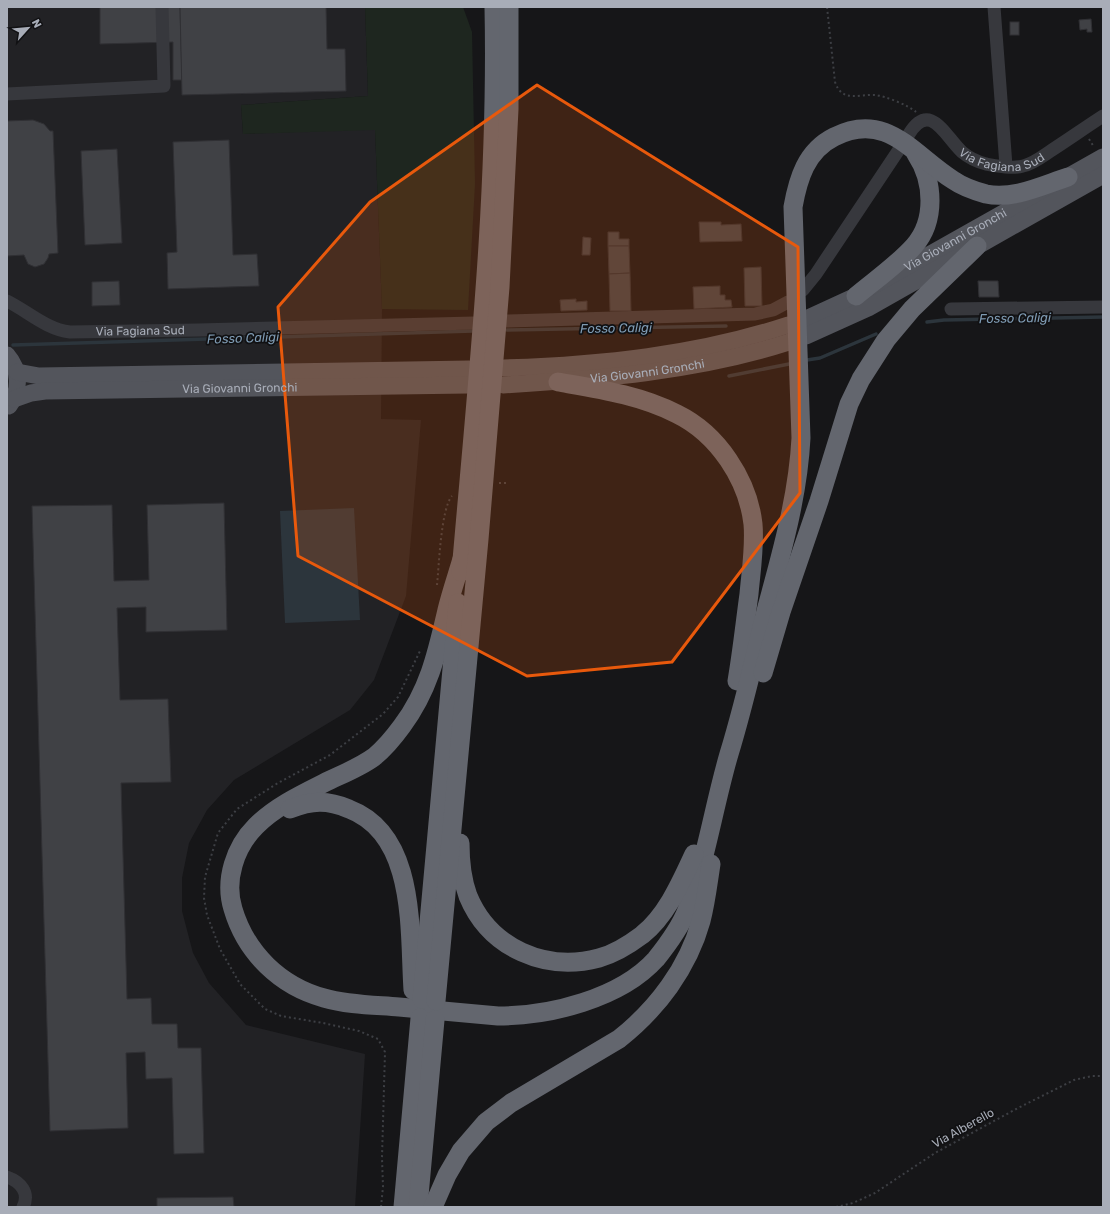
<svg xmlns="http://www.w3.org/2000/svg" width="1110" height="1214" font-family="Rubik,sans-serif">
<rect width="100%" height="100%" fill="#161618"/>
<!-- built -->
<polygon fill="#222225" points="7,7 365,7 368,96 241,105 243,134 375,129 382,309 381,419 421,420 406,596 374,680 350,710 234,780 207,810 189,843 182,878 182,911 193,953 209,983 246,1025 365,1054 355,1207 7,1207"/>
<!-- green -->
<polygon fill="#1e261f" points="365,7 463,7 472,32 475,184 468,310 382,309 375,130 243,134 241,105 368,96"/>
<!-- water -->
<polygon fill="#2c353c" points="354,508 360,620 285,623 280,511"/>
<g fill="none" stroke-linecap="round" stroke-linejoin="round">
<!-- stream -->
<g stroke="#2c353c" stroke-width="3.5">
<polyline points="927,322 944,320 1103,317"/>
<polyline points="507,330 726,326"/>
<polyline points="13,345 473,331"/>
<polyline points="807,360 820,358 876,334"/>
<polyline points="729,376 789,364"/>
</g>
</g>
<!-- building -->
<g fill="#404145" stroke="#303034">
<polygon points="100,7 180,7 182,80 173,80 173,42 100,44"/>
<polygon points="180,7 326,7 327,49 345,49 346,91 182,95"/>
<polygon points="1091,19 1092,32 1087,32 1087,29 1080,30 1079,20"/>
<rect x="1010" y="22" width="9" height="13"/>
<polygon points="33,120 44,124 50,131 53,131 58,253 49,254 48,258 44,264 35,267 28,264 24,255 7,256 7,121"/>
<polygon points="229,140 233,255 257,254 259,286 168,289 167,253 177,252 173,142"/>
<polygon points="117,149 122,243 85,245 81,151"/>
<polygon points="699,222 721,222 721,225 741,224 742,241 700,242"/>
<polygon points="608,232 619,232 619,239 629,239 629,246 608,246"/>
<polygon points="583,237 591,238 590,255 582,255"/>
<polygon points="608,246 629,246 630,273 609,274"/>
<polygon points="761,267 762,306 745,306 744,268"/>
<polygon points="630,273 631,311 610,311 609,274"/>
<polygon points="119,281 120,305 92,306 92,282"/>
<polygon points="978,281 998,281 999,297 979,297"/>
<polygon points="720,286 720,295 725,295 725,300 731,300 732,307 694,309 693,287"/>
<polygon points="576,299 576,302 587,301 587,310 561,311 560,300"/>
<polygon points="224,503 227,630 146,632 146,607 117,608 120,700 168,699 171,782 121,783 127,999 151,998 152,1024 177,1024 178,1048 201,1048 204,1153 174,1154 172,1078 146,1079 145,1052 126,1053 128,1128 50,1131 32,506 112,505 114,581 149,580 147,505"/>
<polygon points="233,1197 234,1207 157,1207 157,1198"/>
</g>
<g fill="none" stroke-linecap="round" stroke-linejoin="round">
<!-- path -->
<g stroke="#3d3f44" stroke-width="2" stroke-dasharray="2 3" stroke-linecap="butt">
<path d="M827,7L835,82C842,103 859,94 875,95C885,96 908,105 916,112"/>
<polyline points="1089,139 1094,147"/>
<polyline points="499,483 509,483"/>
<path d="M437,585C439,566 441,508 452,496"/>
<polyline points="381,1207 383,1187 382,1158 385,1052 378,1039 359,1031 323,1023 281,1016 265,1009 240,984 220,949 207,915 204,898 205,877 218,833 237,809 278,783 330,755 383,714 398,697 420,651"/>
<polyline points="836,1207 853,1203 875,1193 935,1153 1018,1108 1074,1080 1092,1076 1103,1076"/>
</g>
<!-- minor -->
<g stroke="#37383d" stroke-width="13">
<polyline points="994,7 1006,166"/>
<polyline points="7,94 164,86 162,7"/>
<path id="s1" d="M909,134C930,100 945,136 962,152C968,157 978,162 986,164C997,166 1012,169 1023,166C1033,164 1043,156 1052,150C1069,139 1086,127 1103,116"/>
<polyline points="803,290 816,274 900,148"/>
<path id="s2" d="M7,301C29,312 46,329 70,332L198,330L474,323"/>
<polyline points="951,309 1103,307"/>
<polyline points="507,321 755,314 773,310 788,302"/>
<path d="M7,1177C21,1182 30,1193 23,1207"/>
</g>
<!-- major -->
<g stroke="#53555c" stroke-width="17">
<path id="s3" d="M806,319L856,296L1103,157"/>
<polyline points="806,336 868,308 1103,175"/>
<path d="M7,355C20,370 21,390 9,406"/>
<path d="M504,368C600,365 697,355 788,325"/>
<polyline points="17,372 39,376 469,369"/>
<path id="s4" d="M503,385C599,379 696,372 789,342"/>
<path id="s5" d="M14,399L31,393L45,391L468,385"/>
</g>
<!-- highway -->
<g stroke="#63666e" stroke-width="19">
<path d="M856,296C875,280 897,265 914,246C936,221 934,181 916,154"/>
<path d="M558,382C598,389 640,395 677,414C718,434 748,480 753,524C755,547 751,571 749,594C745,623 742,652 737,681"/>
<path d="M462,559C457,576 451,593 447,610C437,653 429,690 402,726C394,737 385,748 374,757C359,768 340,775 324,783C300,795 275,807 256,826C235,847 224,880 233,909C246,953 280,986 324,998C348,1005 374,1005 399,1007C432,1010 465,1013 498,1016C549,1016 620,999 656,959C668,944 680,928 687,910C706,861 714,805 729,754C744,705 755,656 767,607C782,551 798,496 801,438L793,207C798,179 806,151 834,137C887,110 913,155 953,180C963,187 975,191 986,194C1013,200 1043,185 1068,177"/>
<path d="M461,572C477,384 498,196 494,7"/>
<polyline points="763,673 781,612 819,501 849,404 861,379 886,340 912,309 977,246"/>
<path d="M290,809C312,800 328,800 349,809C417,835 409,931 413,990"/>
<path d="M460,843C460,860 462,880 468,896C490,949 546,972 599,958C614,954 630,944 642,935C667,915 681,882 694,854"/>
<polyline points="422,999 458,603"/>
<polyline points="436,1001 479,539 500,287 509,109 509,7"/>
<polyline points="403,1207 420,1018"/>
<polyline points="418,1207 435,1020"/>
<path d="M433,1207L447,1175L461,1151L486,1122L511,1103L619,1039C657,1009 688,968 701,921C706,902 708,883 711,864"/>
</g>
</g>
<!-- marked area -->
<path fill="#e8590c" fill-opacity="0.2" stroke="#e8590c" stroke-width="3" stroke-linejoin="round" d="M537,85L798,247L800,493L672,662L527,676L298,556L278,307L370,202Z"/>
<g text-anchor="middle" dominant-baseline="central" stroke-width="3.5" stroke-linejoin="round" paint-order="stroke">
<!-- street labels -->
<g font-size="12" fill="#a8adb8" stroke="#111113">
<text stroke="none"><textPath href="#s1" startOffset="115">Via Fagiana Sud</textPath></text>
<text stroke="none"><textPath href="#s3" startOffset="169">Via Giovanni Gronchi</textPath></text>
<text stroke="none"><textPath href="#s2" startOffset="141">Via Fagiana Sud</textPath></text>
<text stroke="none"><textPath href="#s4" startOffset="145">Via Giovanni Gronchi</textPath></text>
<text stroke="none"><textPath href="#s5" startOffset="227">Via Giovanni Gronchi</textPath></text>
<text transform="translate(963 1128) rotate(-29)">Via Alberello</text>
</g>
<!-- water labels -->
<g font-size="13" font-style="italic" fill="#7f9bb3" stroke="#111113">
<text transform="translate(1015 318) rotate(-1)">Fosso Caligi</text>
<text transform="translate(616 328) rotate(-1)">Fosso Caligi</text>
<text transform="translate(243 338) rotate(-2)">Fosso Caligi</text>
</g>
</g>
<!-- border -->
<rect width="1110" height="1214" fill="none" stroke="#a8adb8" stroke-width="16"/>
<!-- north arrow -->
<g transform="translate(28 28) rotate(63)" stroke="#111113" stroke-width="3" paint-order="stroke">
<path d="M0-3L7 15L0 10L-7 15Z" fill="#a8adb8"/>
<text y="-6" font-size="11" font-weight="bold" text-anchor="middle" fill="#a8adb8">N</text>
</g>
</svg>
